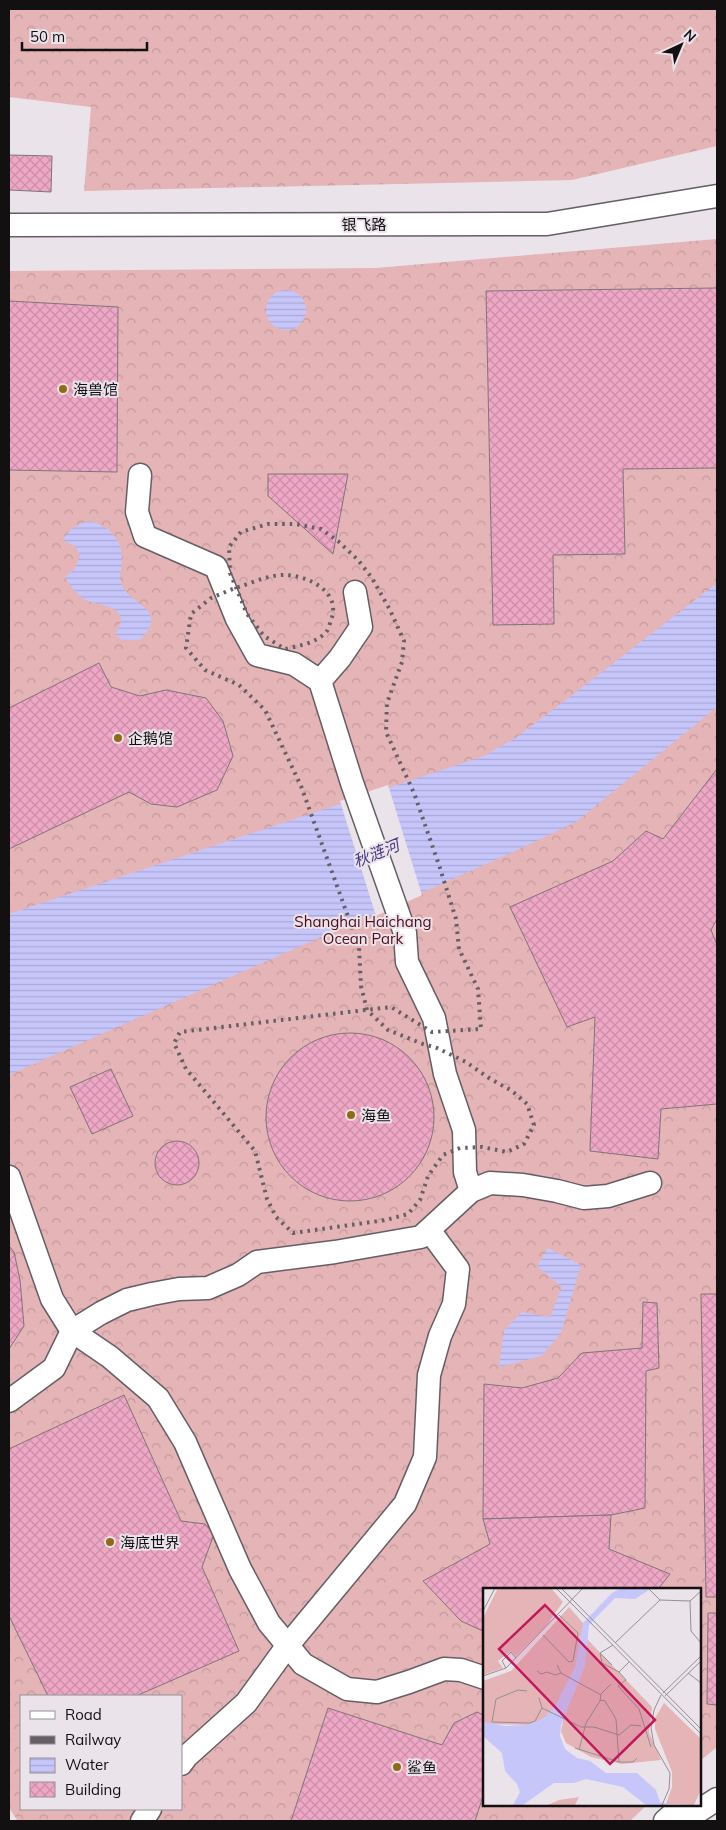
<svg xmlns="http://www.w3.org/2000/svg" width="726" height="1830" font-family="Mulish,'Noto Sans SC',sans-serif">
<defs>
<pattern id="forest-crowns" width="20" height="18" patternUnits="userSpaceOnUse" patternTransform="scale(1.25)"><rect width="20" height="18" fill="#e5b4b7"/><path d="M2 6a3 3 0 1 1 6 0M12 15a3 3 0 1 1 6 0" fill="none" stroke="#c49a9c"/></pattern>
<pattern id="water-rules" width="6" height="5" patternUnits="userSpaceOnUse" patternTransform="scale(1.25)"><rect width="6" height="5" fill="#c7c6fb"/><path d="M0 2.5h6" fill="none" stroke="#aaa9d6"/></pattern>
<pattern id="building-cross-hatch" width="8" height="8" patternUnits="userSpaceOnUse" patternTransform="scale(1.25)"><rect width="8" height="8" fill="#efa7c6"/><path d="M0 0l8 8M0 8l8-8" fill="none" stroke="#cc8fa9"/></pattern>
</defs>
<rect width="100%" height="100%" fill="#ebe3ea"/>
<!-- forest -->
<g fill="url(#forest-crowns)" fill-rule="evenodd">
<polygon points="9,9 717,9 717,146 572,180 84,191 91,107 9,97"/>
<path d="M717,239V1747L700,1761V1589H485V1804H648L630,1821H18L9,1808V271L376,268ZM21,1696H181V1809H21Z"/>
</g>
<!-- water -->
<g fill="url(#water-rules)">
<circle cx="286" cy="310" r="20"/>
<path d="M89,521C110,526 123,540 122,563C121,569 119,576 121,582C127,606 172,608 140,640H122L116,635C117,630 121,624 121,620C120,603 92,606 83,598C75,593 70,585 65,577L75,569L80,555L76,547L63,540C69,529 77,524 89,521Z"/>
<polygon points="717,583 717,707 576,822 511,853 9,1075 9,914 484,756 517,737 567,699"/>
<polygon points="548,1248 581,1265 561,1333 541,1356 499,1367 504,1331 522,1312 550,1317 562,1287 537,1266"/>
</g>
<!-- pier -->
<polygon fill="#ebe3ea" points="388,785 422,895 376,916 340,801"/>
<!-- building -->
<g fill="url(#building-cross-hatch)" stroke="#7f7579">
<polygon points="9,155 52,156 51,192 9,190"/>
<polygon points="717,288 717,468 623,469 625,554 553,555 554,624 493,625 486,291"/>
<polygon points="9,301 118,307 117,472 9,470"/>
<polygon points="268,474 348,474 333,554 268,496"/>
<polygon points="99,663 111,687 140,696 166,690 206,698 223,721 233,756 217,790 177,807 151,804 129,792 9,849 9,708"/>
<polygon points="717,769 717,919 711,930 717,945 717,1104 661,1109 658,1159 590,1151 595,1017 567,1027 510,907 613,861 646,831 663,839"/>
<circle cx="350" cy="1117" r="84"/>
<polygon points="111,1069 133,1116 92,1134 70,1087"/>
<circle cx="177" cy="1163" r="22"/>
<polygon points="9,1246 14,1252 20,1280 24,1326 9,1349"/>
<polygon points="701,1294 717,1294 717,1597 706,1597"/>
<polygon points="643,1302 657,1303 659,1368 646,1371 645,1508 611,1515 483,1519 484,1384 522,1388 558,1378 582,1353 642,1348"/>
<polygon points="124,1395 181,1521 205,1524 214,1534 202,1567 239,1651 136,1696 48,1696 9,1616 9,1449"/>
<polygon points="611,1515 609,1549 670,1574 658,1589 485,1589 485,1632 461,1621 423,1581 490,1544 483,1519"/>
<polygon points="708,1613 717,1613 717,1705 707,1704"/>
<polygon points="328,1708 442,1745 454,1723 477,1712 485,1716 485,1790 475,1821 291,1821"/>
</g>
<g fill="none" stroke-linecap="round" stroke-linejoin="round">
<defs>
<g id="minor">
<polyline points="9,225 547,224 717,196"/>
<polyline points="140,475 137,512 145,536 216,567 237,619 257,655 294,664 320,681 340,658 361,627 355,592"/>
<polyline points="320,681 352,783 405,933 407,962 434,1018 445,1074 464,1130 465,1172 471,1191"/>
<polyline points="9,1177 52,1299 72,1331 110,1357 158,1398 185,1442 240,1569 269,1623 303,1664 347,1689 377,1692 409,1682 444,1669 461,1670 485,1678"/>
<polyline points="9,1401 54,1368 72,1331 101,1313 127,1300 152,1294 179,1289 208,1288 238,1275 257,1262 335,1252 421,1237 471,1191 490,1183 523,1185 557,1191 584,1198 608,1196 650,1183"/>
<polyline points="181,1764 187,1756 246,1703 288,1645 405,1504 425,1457 429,1375 440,1336 454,1304 458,1269 429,1230"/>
<polyline points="142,1821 150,1809"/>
<polyline points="665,1821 684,1804"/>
<polyline points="686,1821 691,1816 717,1799"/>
</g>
</defs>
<!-- minor casing -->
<use href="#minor" stroke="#655e64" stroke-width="25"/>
<!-- minor -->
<use href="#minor" stroke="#fff" stroke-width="22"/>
<!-- rail -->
<path stroke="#656064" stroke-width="4" stroke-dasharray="2.5 5" stroke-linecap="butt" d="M460,1148L443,1155L428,1176L420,1200L408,1214L386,1220L293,1233L276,1217L267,1199L255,1151L186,1069L174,1043L180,1032L391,1007L432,1032L481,1029L478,989L459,949L456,919L439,865L414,793L386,732L387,703L402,662L404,641L390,610L372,578L358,560L338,541L321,529L296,524H268L241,532L229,547L230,573L247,614L264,636L285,649C299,646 317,643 327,631C329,628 330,623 331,620C342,592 308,575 284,575C268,575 251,583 236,588H235L211,598L191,614L186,648L205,670L239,685L265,710L301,786L359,947L361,986L367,1010L388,1030L423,1044L437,1048L466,1062L489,1078L512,1091L527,1104L534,1125L524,1144L507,1152L482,1147L460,1148"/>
</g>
<!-- markers -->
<g fill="#916a12" stroke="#ebe3ea" stroke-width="2">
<circle cx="63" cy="389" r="5"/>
<circle cx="118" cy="738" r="5"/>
<circle cx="351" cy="1115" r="5"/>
<circle cx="110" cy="1542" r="5"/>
<circle cx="397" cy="1767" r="5"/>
</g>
<g text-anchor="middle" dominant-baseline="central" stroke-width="4" stroke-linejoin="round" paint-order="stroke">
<!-- street labels -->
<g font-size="15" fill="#131012" stroke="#ebe3ea">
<text x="364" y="224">银飞路</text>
</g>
<!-- poi labels -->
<g font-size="15" fill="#131012" stroke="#ebe3ea" text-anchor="start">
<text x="73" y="389">海兽馆</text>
<text x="128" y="738">企鹅馆</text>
<text x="361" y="1115">海鱼</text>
<text x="120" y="1542">海底世界</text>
<text x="407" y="1767">鲨鱼</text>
</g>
<!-- park labels -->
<g font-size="15" fill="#4f0b19" stroke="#ebe3ea">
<text x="363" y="921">Shanghai Haichang<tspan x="363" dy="17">Ocean Park</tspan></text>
</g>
<!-- water labels -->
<g font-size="16" font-style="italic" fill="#453a86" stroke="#ebe3ea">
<text transform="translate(376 853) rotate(-22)">秋涟河</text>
</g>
</g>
<!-- overview -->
<g transform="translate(483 1588)">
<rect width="218" height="218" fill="#ebe3ea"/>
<path d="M15,0H68L80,14L63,38L33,68L28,63L15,73L20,80L0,87V30ZM86,19L100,35L105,52L169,119L166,144L178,172L139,176L108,169L83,155L78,143L80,133L67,127L49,137L0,136V93L28,83ZM181,115L217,150V204L211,217L183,216L189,199V184L172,141V130ZM96,209L92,217H65L76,212Z" fill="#e5b4b7"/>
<path d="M138,0H169L152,11L132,10L106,37L102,78L78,137L77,148L82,161L94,170L107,173L123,185H154L173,202L177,214L186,217H163L140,199L103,191L91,195H71L40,217H30L37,204L34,196L22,183L19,165L0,148V134L22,138L43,137L58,132L71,120L92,79L100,35L129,5Z" fill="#c7c6fb"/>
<path fill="none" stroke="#958f94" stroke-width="1" d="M73,0L218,146M78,0L218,141M165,0L177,12M207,13L208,43L218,55M0,23L12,0M60,47L86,74L90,73L95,45L76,27M132,55L177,12L207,13L218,3M130,57L117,65L119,75L136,84L146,74M117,65L129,77M23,80L19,73L28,64L33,70M54,83L58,86L64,84L72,87L78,85L74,77M136,84L143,92L135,98L156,121L168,159M78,85L118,107M205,85L218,95M0,88L23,80L100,0M44,103L35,102L13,111L9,134L47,135L52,133L59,120M180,105L218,68M178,107L171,122L168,140L171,157L187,185L186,201L179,217M182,108L218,73M56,110L59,120L98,139H111L136,147L148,137L158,138M117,112L122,113L133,131L136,174M92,160L136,174H150L154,170M96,162L103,135L117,113L118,106L128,96"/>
<path fill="#c2185b" fill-opacity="0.15" stroke="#c2185b" stroke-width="2.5" d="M62,17L172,132L127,176L16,61Z"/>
<rect width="218" height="218" fill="none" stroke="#131012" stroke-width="2.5"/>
</g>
<!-- border -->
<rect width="726" height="1830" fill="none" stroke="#131012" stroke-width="20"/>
<!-- legend -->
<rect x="20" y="1695" width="162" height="115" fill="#ebe3ea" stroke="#958f94"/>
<rect x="30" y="1711" width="25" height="8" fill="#ffffff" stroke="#958f94"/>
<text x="65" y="1720" font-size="15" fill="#131012">Road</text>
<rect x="30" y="1736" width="25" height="8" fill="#656064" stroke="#958f94"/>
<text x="65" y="1745" font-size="15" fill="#131012">Railway</text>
<rect x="30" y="1758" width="25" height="15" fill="url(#water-rules)" stroke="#958f94"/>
<text x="65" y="1770" font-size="15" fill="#131012">Water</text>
<rect x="30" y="1782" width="25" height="15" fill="url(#building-cross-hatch)" stroke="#958f94"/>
<text x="65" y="1795" font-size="15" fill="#131012">Building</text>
<!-- north arrow -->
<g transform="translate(681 45) rotate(44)" stroke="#ebe3ea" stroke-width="4" paint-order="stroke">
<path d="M0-4L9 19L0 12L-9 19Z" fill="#131012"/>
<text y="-8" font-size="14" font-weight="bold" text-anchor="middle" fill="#131012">N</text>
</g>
<!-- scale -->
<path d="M22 42v8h125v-8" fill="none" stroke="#131012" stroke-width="2.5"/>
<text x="30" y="42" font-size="15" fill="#131012" stroke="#ebe3ea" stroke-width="4" paint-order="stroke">50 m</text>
</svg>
